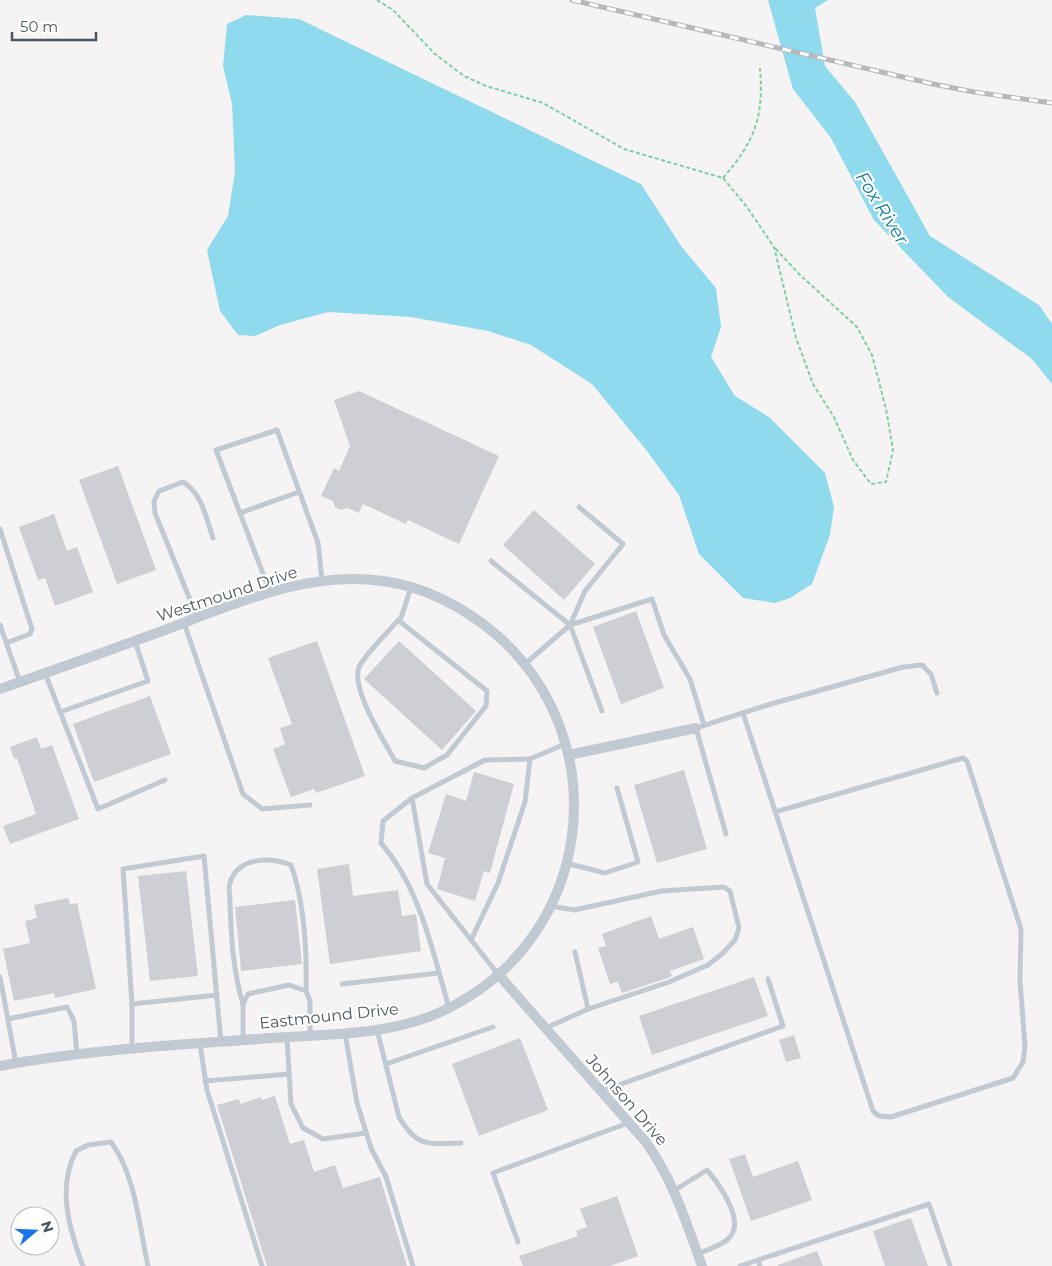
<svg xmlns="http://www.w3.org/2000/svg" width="1052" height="1266" font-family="Montserrat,sans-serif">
<rect width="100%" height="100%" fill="#f5f3f3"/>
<!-- water -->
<g fill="#90daee">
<polygon points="768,0 828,0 815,8 825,66 855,102 930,236 1039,305 1052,324 1052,384 1032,359 948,297 874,220 831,138 793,89"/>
<polygon points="246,15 299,19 641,184 681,246 716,288 721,327 711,357 735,396 769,417 825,473 834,507 830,535 812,584 790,598 775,603 743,598 699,554 679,495 647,451 592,384 531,345 488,331 411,317 328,312 280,325 255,336 238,335 220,311 207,250 228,216 235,171 232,104 223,66 227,24"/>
</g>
<!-- building -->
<g fill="#cdcfd5">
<polygon points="359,391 499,456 459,544 408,520 406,524 363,504 359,513 347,508 341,510 335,507 333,501 321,496 334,468 339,471 350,446 334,400"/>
<polygon points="118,466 156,570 117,584 79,480"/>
<polygon points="534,510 595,564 564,600 503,545"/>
<polygon points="54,514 67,551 77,547 93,592 55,606 45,578 38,580 19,527"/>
<polygon points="636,611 664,688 621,704 593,627"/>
<polygon points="317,641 365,776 316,793 314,789 291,797 273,749 285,744 280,728 292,724 268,658"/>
<polygon points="399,641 476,711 442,750 364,679"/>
<polygon points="150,696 171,754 94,782 73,724"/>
<polygon points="37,737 41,749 52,745 79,819 10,844 3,826 36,814 17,758 14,759 10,747"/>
<polygon points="684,770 707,849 657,863 634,785"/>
<polygon points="474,772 514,784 490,873 484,871 475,901 437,889 445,858 428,853 446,794 466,801"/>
<polygon points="349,864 353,896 398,890 402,916 416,914 421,951 330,964 317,869"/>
<polygon points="186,871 198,976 150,981 138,876"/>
<polygon points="68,898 70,904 77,903 96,989 55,998 54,993 14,1001 3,949 30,943 25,921 37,918 34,905"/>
<polygon points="295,900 302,964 241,971 235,907"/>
<polygon points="651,916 659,939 693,927 704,959 670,971 672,976 668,978 622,993 618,982 610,984 598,948 606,946 602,934"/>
<polygon points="754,977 768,1016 652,1055 639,1016"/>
<polygon points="794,1035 801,1058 786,1062 779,1040"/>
<polygon points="520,1038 548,1110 479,1136 452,1064"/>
<polygon points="275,1096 290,1144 304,1140 314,1172 335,1165 343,1188 380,1177 407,1266 267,1266 217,1105 239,1099 240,1104 261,1097 262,1100"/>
<polygon points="745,1154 753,1177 798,1161 812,1200 751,1221 729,1159"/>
<polygon points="617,1196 638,1256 610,1266 523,1266 519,1256 578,1236 576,1231 587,1227 580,1209"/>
<polygon points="911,1218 928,1266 885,1266 873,1231"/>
<polygon points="817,1251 823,1266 778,1266 778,1265"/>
</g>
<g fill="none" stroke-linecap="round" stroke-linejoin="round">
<!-- path -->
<g stroke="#7ad0a6" stroke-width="2" stroke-dasharray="4 2.5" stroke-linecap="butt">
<polyline points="377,0 393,10 435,54 464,76 486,86 543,103 624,149 723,178 747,207 774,247 796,338 813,384 834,417 853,460 871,484 886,482 893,450 886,409 872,355 857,327 799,274 774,247"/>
<path d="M723,178C755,141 764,117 760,68"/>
</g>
<!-- lane -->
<g stroke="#c1cad2" stroke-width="5">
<polyline points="240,513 299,492"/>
<polyline points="0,529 32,629 30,634 6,643"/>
<polyline points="491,561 570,625 602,711"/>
<polyline points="270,592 216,450 277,430 318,543 322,580"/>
<path d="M197,617L155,513L154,501L159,491L183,482C202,493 206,518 213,538"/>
<path d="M398,620L487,691L486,706L447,755L424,768L395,761C385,742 348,685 360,665C370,649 386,635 398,620L401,618L411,587"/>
<polyline points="184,623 243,794 262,809 310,805"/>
<polyline points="0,625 20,682"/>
<polyline points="570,625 652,599 664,635 690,679 704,725"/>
<polyline points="525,664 570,625 585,591 623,544 579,507"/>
<polyline points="45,673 98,809 165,780"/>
<polyline points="60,712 148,681 135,641"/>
<polyline points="743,713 873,1111 879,1116 891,1117 1013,1078 1023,1062 1025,1047 1020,980 1021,929 967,761 963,758 775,812"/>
<polyline points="412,798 485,760 530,759"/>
<polyline points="726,834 696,728 771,704 903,667 922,665 931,674 937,693"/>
<polyline points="566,863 605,873 638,862 617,788"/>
<polyline points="471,940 498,883 525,802 530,759 565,744"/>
<polyline points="575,952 588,1009"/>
<polyline points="0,977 16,1063"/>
<polyline points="342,984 439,973"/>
<polyline points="132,1004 217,995"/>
<path d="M243,1004C233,971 231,936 230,902C230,896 228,888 230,883C238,856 271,857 291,865C305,904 307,950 306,991"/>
<path d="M449,1008C433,952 420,888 381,843L383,821L412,798L427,884L497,973"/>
<polyline points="8,1019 67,1007 74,1021 77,1054"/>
<polyline points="546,1028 588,1009 669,982 708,965 723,953 735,940 739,928 730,891 724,887 662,891 574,910 550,906"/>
<path d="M377,1030L399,1117C417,1148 429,1144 461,1143"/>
<polyline points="345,1033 357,1103 371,1148 386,1177 413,1266"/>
<polyline points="287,1038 291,1104 303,1128 323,1139 366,1133"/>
<polyline points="243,1041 243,1004 248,994 289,985 306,991 310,1001 310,1035"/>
<polyline points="200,1044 207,1090 262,1266"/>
<polyline points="132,1049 132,1004 123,869 204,856 221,1042"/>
<polyline points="386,1064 493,1027"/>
<polyline points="205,1081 289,1074"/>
<polyline points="602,1091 783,1026 768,979"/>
<path d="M675,1190L707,1170C719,1184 746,1221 729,1238C722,1246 708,1249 698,1254"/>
<polyline points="518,1242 493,1173 628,1123"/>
<polyline points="758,1260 929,1204 950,1266"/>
<path d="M83,1266C69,1229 57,1187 76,1151L88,1145L111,1142C136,1176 139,1226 148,1266"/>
<polyline points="740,1266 758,1260 760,1266"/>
</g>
<!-- street -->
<g stroke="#c1cad2" stroke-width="10">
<path d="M0,689C54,670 108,651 162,631C232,605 306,570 383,581C427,587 465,608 498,636C618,744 592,938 447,1009C393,1036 329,1034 271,1038C181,1045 89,1049 0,1066"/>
<polyline points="569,755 696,728"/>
<path d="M497,973L645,1141C673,1179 686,1222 702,1266"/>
</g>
<defs>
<polyline id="rail" points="572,0 933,84 974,92 1052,103"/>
</defs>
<!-- rail casing -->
<use href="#rail" stroke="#b5b8bd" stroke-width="5"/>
<!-- rail -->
<use href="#rail" stroke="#fff" stroke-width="3" stroke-dasharray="9" stroke-linecap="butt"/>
</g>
<g text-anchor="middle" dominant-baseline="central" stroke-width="4.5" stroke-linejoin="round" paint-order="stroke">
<!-- street labels -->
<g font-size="16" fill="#4a5661" stroke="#fff">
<text transform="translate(227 594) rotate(-18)">Westmound Drive</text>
<text transform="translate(329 1016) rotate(-6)">Eastmound Drive</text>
<text transform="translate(627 1100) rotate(49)">Johnson Drive</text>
</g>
<!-- water labels -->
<g font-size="18" font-style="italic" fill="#0c7c9b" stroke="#fff">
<text transform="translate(882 208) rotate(58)">Fox River</text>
</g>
</g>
<!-- north arrow -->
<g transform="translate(35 1231) rotate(71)"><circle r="24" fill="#ffffff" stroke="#b7bbc0"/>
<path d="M0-4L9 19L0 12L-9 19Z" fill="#1a73e8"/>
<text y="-8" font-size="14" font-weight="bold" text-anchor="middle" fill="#4a5661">N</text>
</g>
<!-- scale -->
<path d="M12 32v8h84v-8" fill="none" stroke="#4a5661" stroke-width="2.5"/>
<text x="20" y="32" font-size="15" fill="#4a5661" stroke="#ffffff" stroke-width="4" paint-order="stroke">50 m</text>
</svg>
